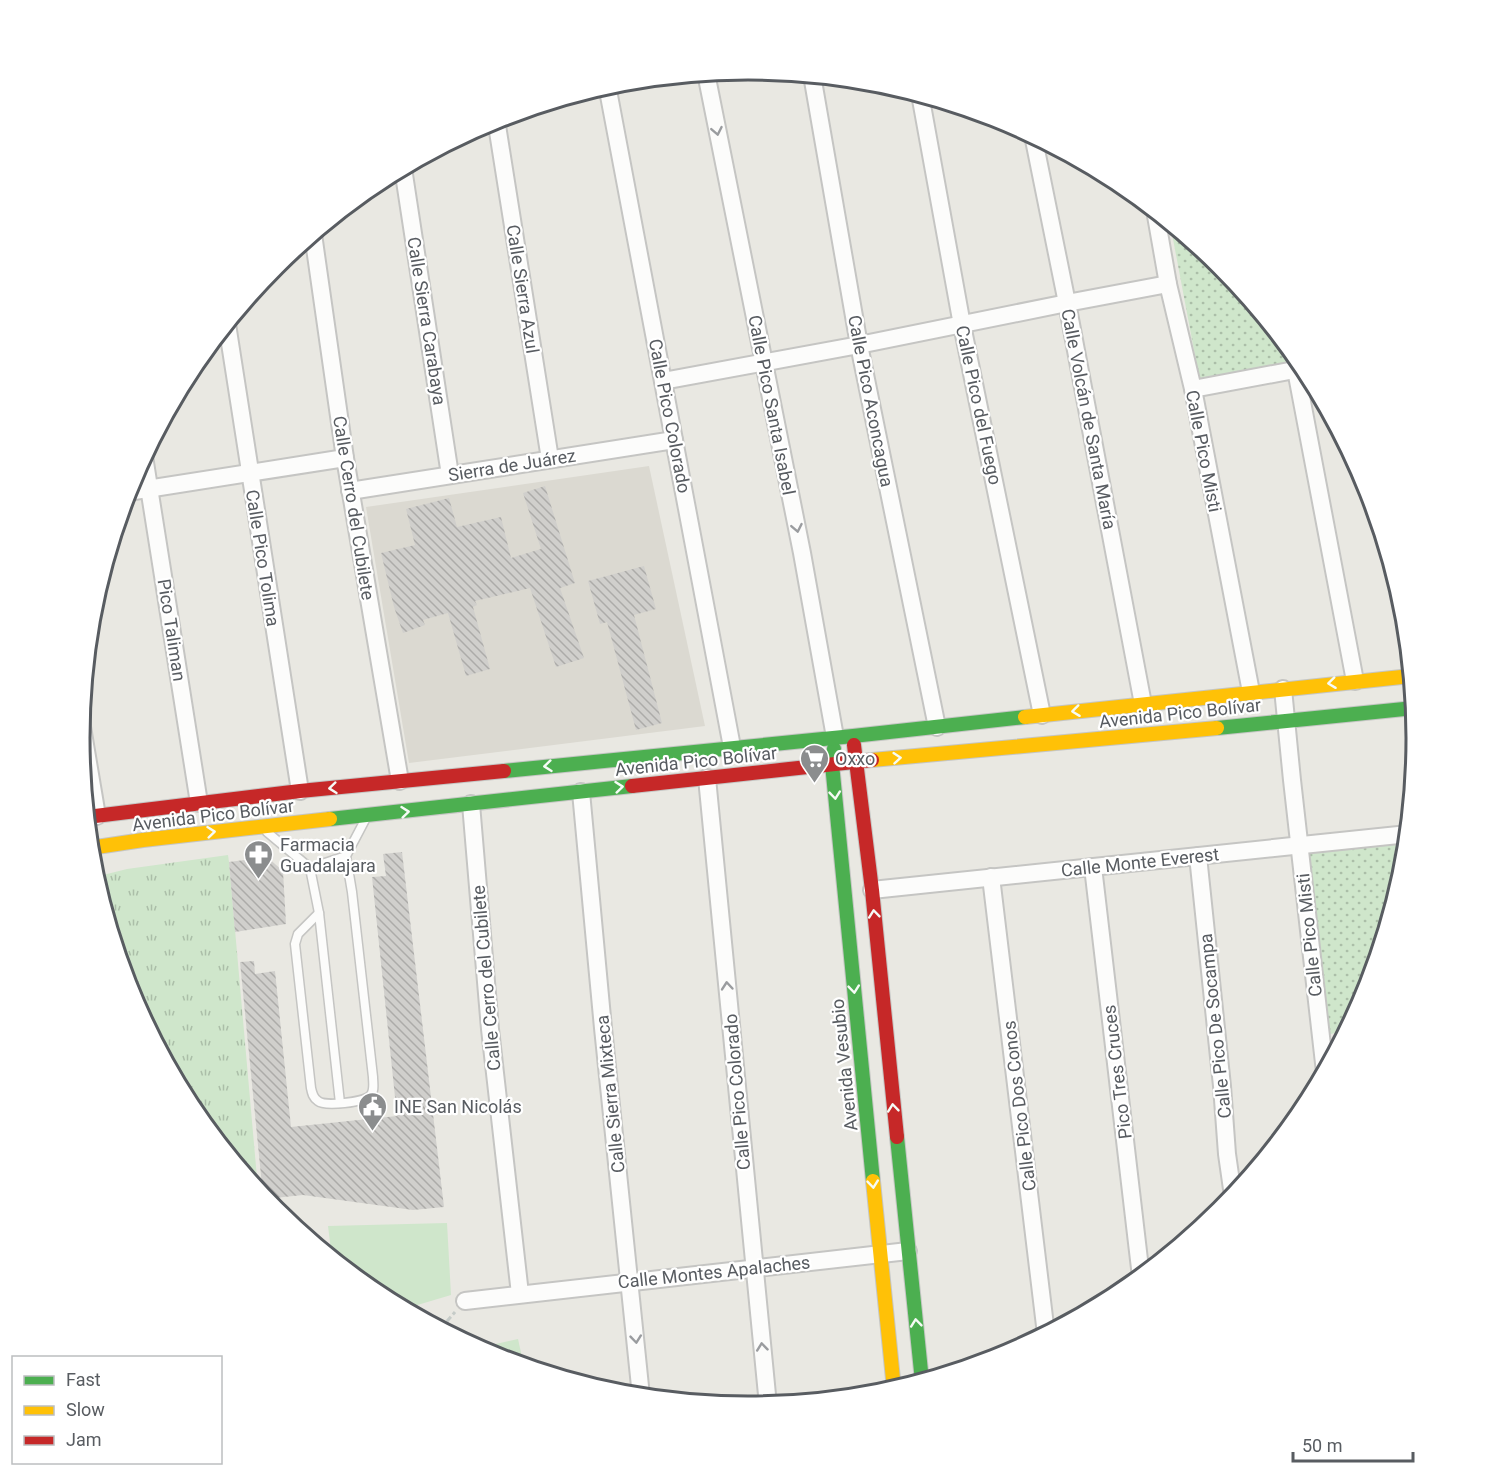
<svg xmlns="http://www.w3.org/2000/svg" width="1497" height="1476" font-family="Roboto,sans-serif">
<defs>
<pattern id="grass-tufts" width="24" height="20" patternUnits="userSpaceOnUse" patternTransform="scale(1.5)"><rect width="24" height="20" fill="#cfe6cb"/><path d="M3 7l-1-3M5 7V3M7 7l1-3M15 17l-1-3M17 17v-4M19 17l1-3" fill="none" stroke="#abbea8"/></pattern>
<pattern id="park-dots" width="8" height="8" patternUnits="userSpaceOnUse" patternTransform="scale(1.5)"><rect width="8" height="8" fill="#cfe6cb"/><path d="M2 2h.1M6 6h.1" fill="none" stroke="#abbea8" stroke-width="1.8" stroke-linecap="round"/></pattern>
<pattern id="building-back-hatch" width="6" height="6" patternUnits="userSpaceOnUse" patternTransform="scale(1.5)"><rect width="6" height="6" fill="#d0cfcc"/><path d="M-1 5l2 2M0 0l6 6M5-1l2 2" fill="none" stroke="#acaba9"/></pattern>
</defs>
<rect width="100%" height="100%" fill="#e9e8e2"/>
<!-- education -->
<polygon fill="#dbd9d1" points="649,466 705,726 409,763 366,507"/>
<!-- grass -->
<polygon fill="url(#grass-tufts)" points="228,855 229,862 258,1189 192,1109 130,994 95,877 127,869"/>
<!-- park -->
<g fill="url(#park-dots)">
<polygon points="1170,223 1222,265 1300,361 1200,382"/>
<polygon points="1407,842 1405,869 1366,994 1348,1029 1321,1037 1304,852"/>
</g>
<!-- pitch -->
<g fill="#cfe6cb">
<polygon points="447,1223 451,1295 404,1309 377,1294 332,1258 328,1226"/>
<polygon points="518,1339 524,1366 492,1356 478,1348"/>
</g>
<!-- building -->
<g fill="url(#building-back-hatch)">
<polygon points="545,486 575,583 560,588 584,658 556,667 530,588 475,601 477,605 473,607 490,669 466,676 448,613 423,620 425,625 403,633 394,607 381,553 415,545 406,509 449,498 457,527 501,517 511,558 541,549 523,493"/>
<polygon points="644,566 656,609 634,615 662,723 636,730 607,622 600,624 588,581"/>
<polygon points="402,852 444,1207 413,1210 303,1195 265,1199 263,1196 240,962 254,961 255,974 275,971 291,1127 397,1116 372,877 386,876 383,854"/>
<polygon points="267,857 283,871 286,924 235,932 229,862"/>
</g>
<g fill="none" stroke-linecap="round" stroke-linejoin="round">
<defs>
<g id="lane">
<polyline points="267,832 310,868 319,913 340,1103"/>
<polyline points="310,868 346,856"/>
<path d="M319,913L298,934L295,944L311,1088C312,1093 313,1098 318,1101C325,1107 364,1102 370,1096C375,1091 373,1083 373,1077L352,892L346,856L366,818"/>
</g>
<g id="street">
<polyline points="706,73 802,553 835,737"/>
<polyline points="812,75 859,345 937,727"/>
<polyline points="607,85 732,747"/>
<polyline points="920,94 962,325 1042,715"/>
<polyline points="496,119 550,459"/>
<polyline points="1033,135 1067,303 1143,704"/>
<polyline points="403,168 450,475"/>
<polyline points="1155,210 1168,284 1193,389 1251,692"/>
<polyline points="313,234 345,458 400,781"/>
<polyline points="227,324 300,791"/>
<polyline points="1296,370 1355,681"/>
<polyline points="663,381 859,345 1067,303 1168,284"/>
<polyline points="1193,389 1305,368"/>
<polyline points="144,456 199,803"/>
<polyline points="350,491 674,440"/>
<polyline points="128,492 345,458"/>
<polyline points="1283,689 1292,780 1325,1072"/>
<polyline points="81,721 97,816"/>
<polyline points="707,778 768,1405"/>
<polyline points="581,792 603,1028 641,1396"/>
<polyline points="471,804 490,1029 520,1294"/>
<polyline points="1198,856 1222,1086 1227,1154 1233,1196"/>
<polyline points="1093,867 1141,1277"/>
<polyline points="991,877 1046,1334"/>
<polyline points="872,890 1408,834"/>
<polyline points="465,1301 908,1251"/>
</g>
<g id="fast">
<polyline points="1217,728 1414,708"/>
<polyline points="834,749 832,764 873,1181"/>
<polyline points="504,771 853,736 1025,717"/>
<polyline points="330,819 632,786"/>
<polyline points="897,1137 922,1381"/>
</g>
<g id="slow">
<polyline points="1025,717 1411,676"/>
<polyline points="872,760 1217,728"/>
<polyline points="90,848 143,840 330,819"/>
<polyline points="873,1181 894,1389"/>
</g>
<g id="jam">
<polyline points="854,745 872,890 897,1137"/>
<polyline points="632,786 872,760"/>
<polyline points="87,817 300,791 504,771"/>
</g>
</defs>
<!-- lane casing -->
<use href="#lane" stroke="#c5c5c3" stroke-width="11"/>
<!-- street casing -->
<use href="#street" stroke="#c5c5c3" stroke-width="20"/>
<!-- fast casing -->
<use href="#fast" stroke="#c5c6c4" stroke-width="16"/>
<!-- slow casing -->
<use href="#slow" stroke="#c5c6c4" stroke-width="16"/>
<!-- jam casing -->
<use href="#jam" stroke="#c5c6c4" stroke-width="16"/>
<!-- path -->
<polyline stroke="#c5cbc8" stroke-width="3" stroke-dasharray="6 3" stroke-linecap="butt" points="441,1328 455,1312"/>
<!-- lane -->
<use href="#lane" stroke="#fcfcfb" stroke-width="8"/>
<!-- street -->
<use href="#street" stroke="#fcfcfb" stroke-width="16"/>
<!-- fast -->
<use href="#fast" stroke="#4caf50" stroke-width="14"/>
<!-- slow -->
<use href="#slow" stroke="#ffc107" stroke-width="14"/>
<!-- jam -->
<use href="#jam" stroke="#c62828" stroke-width="14"/>
</g>
<!-- one-way arrows -->
<defs><path id="oneway-chevron" d="M-2-3.5L2.5 0L-2 3.5" fill="none" stroke-width="1.6" stroke-linecap="round" stroke-linejoin="round" transform="scale(1.5)"/></defs>
<g stroke="#9a9c9f">
<use href="#oneway-chevron" transform="translate(717 131) rotate(79)"/>
<use href="#oneway-chevron" transform="translate(797 528) rotate(79)"/>
<use href="#oneway-chevron" transform="translate(727 986) rotate(-95)"/>
<use href="#oneway-chevron" transform="translate(636 1339) rotate(84)"/>
<use href="#oneway-chevron" transform="translate(762 1347) rotate(-96)"/>
</g>
<g stroke="#f6fbf6">
<use href="#oneway-chevron" transform="translate(1332 683) rotate(173)"/>
<use href="#oneway-chevron" transform="translate(1076 711) rotate(173)"/>
<use href="#oneway-chevron" transform="translate(897 758) rotate(-5)"/>
<use href="#oneway-chevron" transform="translate(548 766) rotate(174)"/>
<use href="#oneway-chevron" transform="translate(619 787) rotate(-6)"/>
<use href="#oneway-chevron" transform="translate(333 788) rotate(174)"/>
<use href="#oneway-chevron" transform="translate(835 795) rotate(84)"/>
<use href="#oneway-chevron" transform="translate(405 812) rotate(-6)"/>
<use href="#oneway-chevron" transform="translate(211 832) rotate(-6)"/>
<use href="#oneway-chevron" transform="translate(874 914) rotate(-96)"/>
<use href="#oneway-chevron" transform="translate(854 989) rotate(84)"/>
<use href="#oneway-chevron" transform="translate(893 1108) rotate(-96)"/>
<use href="#oneway-chevron" transform="translate(873 1184) rotate(84)"/>
<use href="#oneway-chevron" transform="translate(916 1323) rotate(-96)"/>
</g>
<!-- icons -->
<defs>
<symbol id="supermarket-pin" viewBox="-11 -11 22 30"><path d="M0 17L-7.5 6A9.5 9.5 0 1 1 7.5 6Z" fill="#8b8d8e" stroke="#fff"/><path d="M-6-5.5h2.5l.6 2H6L4.5 2H-2.5L-4.4-4H-6ZM-1.5 3.2a1.3 1.3 0 1 0 .1 0ZM3 3.2a1.3 1.3 0 1 0 .1 0Z" fill="#fff"/></symbol>
<symbol id="pharmacy-pin" viewBox="-11 -11 22 30"><path d="M0 17L-7.5 6A9.5 9.5 0 1 1 7.5 6Z" fill="#8b8d8e" stroke="#fff"/><path d="M-2-6h4v4h4v4h-4v4h-4v-4h-4v-4h4Z" fill="#fff"/></symbol>
<symbol id="civic-pin" viewBox="-11 -11 22 30"><path d="M0 17L-7.5 6A9.5 9.5 0 1 1 7.5 6Z" fill="#8b8d8e" stroke="#fff"/><path d="M-.6-6.5H3V-4.5H.6V-3L4-1V1h2V6H-6V1h2V-1L-.6-3ZM-1.2 2.5V6h2.4V2.5Z" fill="#fff"/></symbol>
</defs>
<g fill-rule="evenodd">
<use href="#supermarket-pin" x="798" y="742" width="33" height="45"/>
<use href="#pharmacy-pin" x="242" y="838" width="33" height="45"/>
<use href="#civic-pin" x="356" y="1090" width="33" height="45"/>
</g>
<g text-anchor="middle" dominant-baseline="central" stroke-width="4.5" stroke-linejoin="round" paint-order="stroke">
<!-- street labels -->
<g font-size="18" fill="#585c61" stroke="#fff">
<text transform="translate(523 289) rotate(81)">Calle Sierra Azul</text>
<text transform="translate(427 321) rotate(81)">Calle Sierra Carabaya</text>
<text transform="translate(871 401) rotate(79)">Calle Pico Aconcagua</text>
<text transform="translate(772 405) rotate(79)">Calle Pico Santa Isabel</text>
<text transform="translate(979 405) rotate(78)">Calle Pico del Fuego</text>
<text transform="translate(670 416) rotate(79)">Calle Pico Colorado</text>
<text transform="translate(1089 419) rotate(79)">Calle Volcán de Santa María</text>
<text transform="translate(1204 451) rotate(79)">Calle Pico Misti</text>
<text transform="translate(512 465) rotate(-9)">Sierra de Juárez</text>
<text transform="translate(354 508) rotate(81)">Calle Cerro del Cubilete</text>
<text transform="translate(263 558) rotate(81)">Calle Pico Tolima</text>
<text transform="translate(172 630) rotate(81)">Pico Taliman</text>
<text transform="translate(1180 713) rotate(-6)">Avenida Pico Bolívar</text>
<text transform="translate(696 761) rotate(-6)">Avenida Pico Bolívar</text>
<text transform="translate(213 815) rotate(-7)">Avenida Pico Bolívar</text>
<text transform="translate(1140 862) rotate(-6)">Calle Monte Everest</text>
<text transform="translate(1309 935) rotate(-96)">Calle Pico Misti</text>
<text transform="translate(486 978) rotate(-95)">Calle Cerro del Cubilete</text>
<text transform="translate(1215 1026) rotate(-96)">Calle Pico De Socampa</text>
<text transform="translate(844 1065) rotate(-96)">Avenida Vesubio</text>
<text transform="translate(1117 1072) rotate(-97)">Pico Tres Cruces</text>
<text transform="translate(737 1092) rotate(-95)">Calle Pico Colorado</text>
<text transform="translate(610 1094) rotate(-96)">Calle Sierra Mixteca</text>
<text transform="translate(1019 1106) rotate(-97)">Calle Pico Dos Conos</text>
<text transform="translate(714 1272) rotate(-6)">Calle Montes Apalaches</text>
</g>
<!-- poi labels -->
<g font-size="18" fill="#585c61" stroke="#fff" text-anchor="start">
<text x="835" y="758">Oxxo</text>
<text x="280" y="844">Farmacia<tspan x="280" dy="21">Guadalajara</tspan></text>
<text x="394" y="1106">INE San Nicolás</text>
</g>
</g>
<!-- crop -->
<path d="M0 0H1497V1476H0ZM90 738a658 658 0 1 1 1316 0a658 658 0 1 1-1316 0Z" fill="#fff" fill-rule="evenodd"/>
<path fill="none" stroke="#585c61" stroke-width="3" d="M90 738a658 658 0 1 1 1316 0a658 658 0 1 1-1316 0Z"/>
<!-- legend -->
<rect x="12" y="1356" width="210" height="108" fill="#ffffff" stroke="#bcbec0" stroke-width="1.5"/>
<rect x="24" y="1376" width="30" height="9" fill="#4caf50" stroke="#bcbec0" stroke-width="1.5"/>
<text x="66" y="1386" font-size="18" fill="#585c61">Fast</text>
<rect x="24" y="1406" width="30" height="9" fill="#ffc107" stroke="#bcbec0" stroke-width="1.5"/>
<text x="66" y="1416" font-size="18" fill="#585c61">Slow</text>
<rect x="24" y="1436" width="30" height="9" fill="#c62828" stroke="#bcbec0" stroke-width="1.5"/>
<text x="66" y="1446" font-size="18" fill="#585c61">Jam</text>
<!-- scale -->
<path d="M1293 1452v9h120v-9" fill="none" stroke="#585c61" stroke-width="3"/>
<text x="1302" y="1452" font-size="18" fill="#585c61" stroke="#ffffff" stroke-width="4.5" paint-order="stroke">50 m</text>
</svg>
